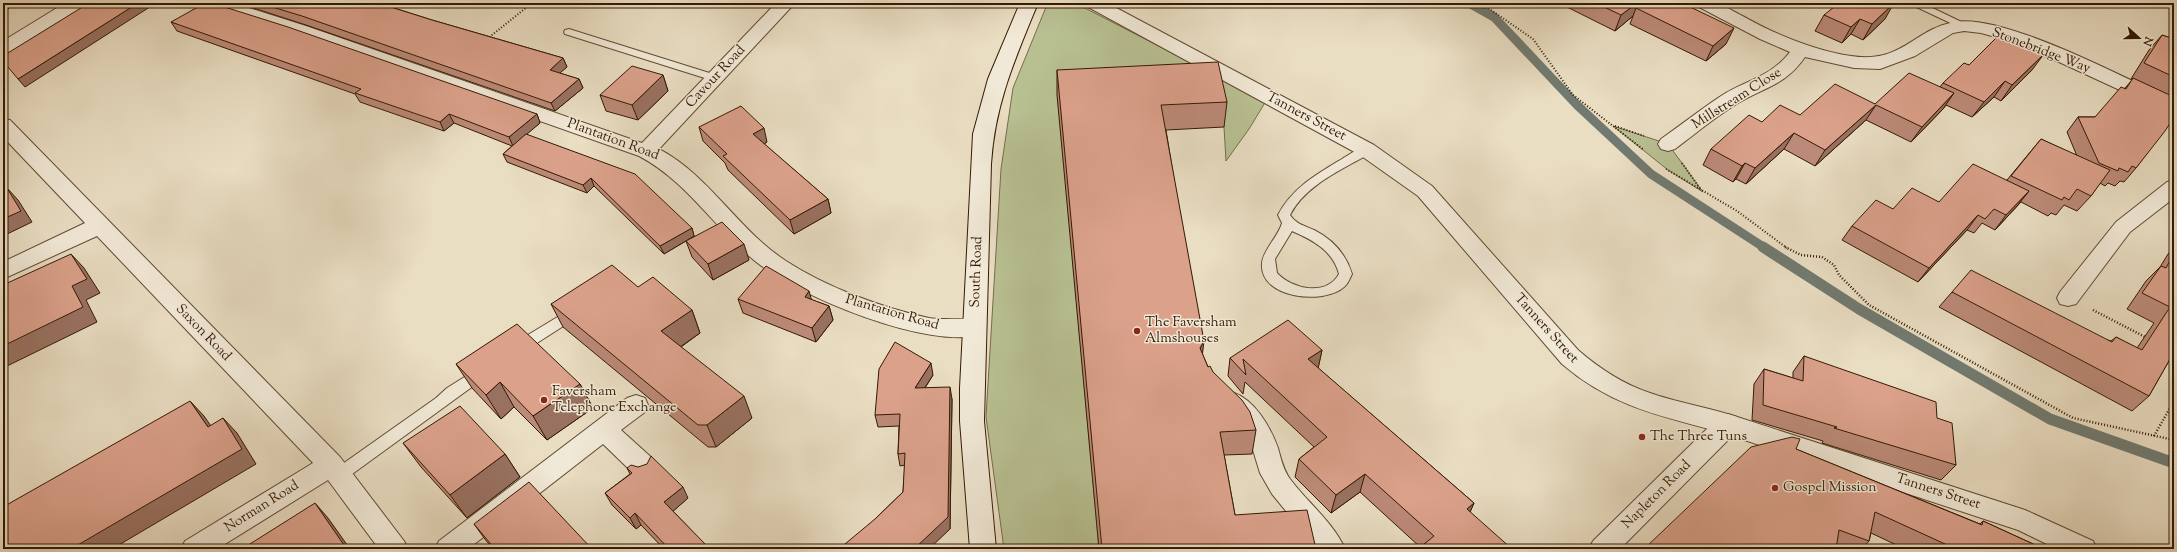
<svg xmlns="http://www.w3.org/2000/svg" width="2177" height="552" font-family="'Sorts Mill Goudy',serif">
<rect width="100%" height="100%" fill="#e9ddc2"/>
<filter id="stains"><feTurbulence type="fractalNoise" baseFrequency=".005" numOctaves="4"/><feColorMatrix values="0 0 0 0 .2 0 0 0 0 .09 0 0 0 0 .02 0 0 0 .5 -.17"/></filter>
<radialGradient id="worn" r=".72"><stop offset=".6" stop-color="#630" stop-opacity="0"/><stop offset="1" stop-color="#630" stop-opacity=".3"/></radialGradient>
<!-- green -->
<g fill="#b8c092" stroke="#766c4a">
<polygon points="1058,3 1077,4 1266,101 1249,129 1226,161 1224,127 1215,87 1058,95 1099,549 1004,549 986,417 1001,169 1013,88 1046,7"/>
<polygon points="1613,126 1668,144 1703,192 1668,170"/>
</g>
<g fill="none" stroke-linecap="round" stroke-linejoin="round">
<!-- stream-far1 -->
<polyline stroke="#717a70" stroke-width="9" points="1469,3 1494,17 1577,105 1651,174 1765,248"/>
<!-- stream -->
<polyline stroke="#717a70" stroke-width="11" points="1763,247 1859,309 2050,419 2174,463"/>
<defs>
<g id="service">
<polygon points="1908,3 1922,3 1970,26 1969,28 1961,28"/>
<polygon points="569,29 719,76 721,78 719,80 711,80 565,34 564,32 565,30"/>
<path d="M1367,146L1373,150L1371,153C1343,169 1305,185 1290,215C1296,224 1305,226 1314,230C1332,239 1346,254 1352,274C1350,278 1348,284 1344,287C1324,305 1259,299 1262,263C1263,250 1278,237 1282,223L1278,215C1292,188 1317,174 1342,159C1350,154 1358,148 1367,146ZM1292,231C1313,240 1333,251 1339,274C1326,297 1292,289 1277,273L1275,259Z"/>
<polygon points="574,307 579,308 581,312 579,316 523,352 518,353 513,352 511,348 513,344"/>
<polygon points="482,366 487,368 489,372 487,376 344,480 339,481 334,480 332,475 334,470 436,398 447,388"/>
</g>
<g id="minor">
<polygon points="65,3 86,3 83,7 9,53 3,55 3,41"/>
<path d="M206,3H233L306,26L642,143L776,3H795L659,149C710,176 738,230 786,261C826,287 882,308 929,318C947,321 966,316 983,322L986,328L983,334C930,351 797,296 755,261C713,227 688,182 639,156L294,34L209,7Z"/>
<path d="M1085,3H1107L1374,145L1432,186L1578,350C1600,369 1623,384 1650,393C1678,403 1708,407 1737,417L1740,424L1737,431L1728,434C1665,417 1613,408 1562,364L1418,196L1360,155L1088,7Z"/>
<path d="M1696,3C1703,3 1711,2 1717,3C1723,4 1729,9 1733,11C1747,18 1760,26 1774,32C1799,43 1824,52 1851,56C1903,64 1913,29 1955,22C2003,13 2127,79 2174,101V115L2059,62L1999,38L1981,33L1964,31L1953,33L1915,56L1880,69L1854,68L1805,57C1784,87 1763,87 1735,105C1714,118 1695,134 1675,149L1668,151L1661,149L1658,144L1661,139C1681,125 1701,109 1721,96C1746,80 1771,77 1790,52L1760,39L1699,7Z"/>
<polygon points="3,119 10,120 340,457 404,541 408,549 379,549 328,480 217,549 181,549 185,541 313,463 97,236 3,279 3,262 85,223 3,137"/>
<polygon points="2174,180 2174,198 2130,232 2076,304 2068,306 2060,304 2057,298 2060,292 2116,222 2167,182"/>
<path d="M1232,392C1255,400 1270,426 1278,448C1281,459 1283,469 1290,479C1308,503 1333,522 1345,549H1317L1272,494L1260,473L1249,437L1223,409L1220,402L1223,395Z"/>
<polygon points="636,395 645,398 648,405 645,412 621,430 652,458 656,466 652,474 643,477 634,474 603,444 468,549 435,549 439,541 627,398"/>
</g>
<polygon id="tertiary" points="1728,414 2025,510 2093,541 2097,549 2057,549 2018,530 1732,436 1620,549 1589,549 1593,541 1719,417"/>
<path id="secondary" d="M1020,3H1038C1015,59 995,103 991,164L984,421L996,549H970L960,421V388L973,134L988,79Z"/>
</defs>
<!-- service casing -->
<use href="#service" stroke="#614a32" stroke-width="2"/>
<!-- minor casing -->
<use href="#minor" stroke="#614a32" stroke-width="2"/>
<!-- tertiary casing -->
<use href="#tertiary" stroke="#614a32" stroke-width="2"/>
<!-- secondary casing -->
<use href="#secondary" stroke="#341902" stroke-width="2"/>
<!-- path-far1 -->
<g stroke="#341902" stroke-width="2" stroke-dasharray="1 2" stroke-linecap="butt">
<polyline points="1481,3 1533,39 1573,95 1644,150"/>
<polyline points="487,39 532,3"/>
<polyline points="1615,126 1644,136"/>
<polyline points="1682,163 1701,190"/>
<polyline points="1666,169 1737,211 1787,248"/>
</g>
<!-- path -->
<g stroke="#341902" stroke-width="2.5" stroke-dasharray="1 2" stroke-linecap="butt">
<polyline points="1785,247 1801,255 1822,257 1834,265 1839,275 1869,305 2073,418 2174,440"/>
<polyline points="2093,310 2147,338"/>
<polyline points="2154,436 2174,401"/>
</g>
<!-- service -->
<use href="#service" fill="#f1e9d7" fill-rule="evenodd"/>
<!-- minor -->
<use href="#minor" fill="#f1e9d7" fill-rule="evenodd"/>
<!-- tertiary -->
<use href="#tertiary" fill="#f1e9d7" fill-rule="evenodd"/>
<!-- secondary -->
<use href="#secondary" fill="#f1e9d7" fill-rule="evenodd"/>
<defs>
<polyline id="rail" points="3,10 14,3"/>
</defs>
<!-- rail casing -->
<use href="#rail" stroke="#341902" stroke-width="4"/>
<!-- rail -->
<use href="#rail" stroke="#f1e9d7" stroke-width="2.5" stroke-dasharray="8" stroke-linecap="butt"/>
</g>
<!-- wall -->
<g fill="#bc8a78" stroke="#341902">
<polygon points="238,3 378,3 432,20 563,58 567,67 559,73 579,79 583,88 555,111 306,25"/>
<polygon points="1559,3 1682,3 1726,44 1706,61 1630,24 1633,16 1615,31"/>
<polygon points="1824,15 1885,19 1863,40 1851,34 1842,43 1815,31"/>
<polygon points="171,22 537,114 540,123 526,134 692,228 694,236 749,260 713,280 692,257 686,241 664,254 594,186 587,193 507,162 503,154 512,146 454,123 444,131 360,102 355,94 177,31"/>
<polygon points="2162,35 2174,39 2174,117 2136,168 2124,182 2120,181 2115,186 2108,183 2105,186 2100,183 2091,196 2077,211 2064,205 2056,215 2051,213 2048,216 2021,202 1995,230 1982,223 1974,233 1967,230 1918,282 1842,240 1852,226 1893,209 1939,202 2007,180 2041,139 2077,156 2067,132 2078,117 2095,117 2125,88 2133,79 2131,79 2149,50"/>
<polygon points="1969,65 2032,70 2001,101 1994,97 1972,117 1946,105 1943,109 1911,142 1866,120 1815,166 1784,149 1746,184 1736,179 1733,182 1703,165 1711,149 1762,122 1800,115 1875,104 1940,87 1943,83"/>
<polygon points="1057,70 1227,102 1224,127 1166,130 1202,353 1208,367 1213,372 1256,430 1252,454 1224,455 1235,515 1316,549 1099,549 1057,95"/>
<polygon points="663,75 668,91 638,120 606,111 600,95"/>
<polygon points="699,127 767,142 764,144 828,199 831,213 794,234 728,170 725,163 703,141"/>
<polygon points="2174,247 2174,352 2149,396 2132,411 1939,307 1952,292 2111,341 2116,337 2137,348 2154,323 2127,309 2146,281 2160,267 2168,254"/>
<polygon points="638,287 692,310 700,333 681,347 752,418 716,447 708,447 563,327 551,304"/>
<polygon points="738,299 812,300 829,306 833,320 816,342 743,313"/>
<polygon points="1322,350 1318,368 1474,503 1470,512 1420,547 1360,492 1331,513 1295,477 1299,459 1314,447 1245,382 1243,394 1228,376 1230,358"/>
<polygon points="1804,356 1937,418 1956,465 1941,480 1822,443 1823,441 1752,420 1754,384 1764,369 1793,378 1793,372"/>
<polygon points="456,364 580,384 593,408 547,440 514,407 501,419 472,388"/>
<polygon points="933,375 925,388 952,399 950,529 875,519 903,492 905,465 900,466 898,454 899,426 878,427 875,415"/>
<polygon points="403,443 505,454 520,477 467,518 421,467"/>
<polygon points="1796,449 1980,524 1983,521 2044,549 1905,549 1871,533 1869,541 1862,549 1644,549"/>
<polygon points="627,468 688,498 673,511 709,549 664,549 641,525 636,529 612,505 605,493 630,474"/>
<polygon points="474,524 592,549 493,549 484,538"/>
</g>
<!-- shaded-wall -->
<g fill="#997161" stroke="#341902">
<polygon points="138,3 156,3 25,87 18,79"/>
<polygon points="1637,3 1643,3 1636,8 1633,16 1615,31 1621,15"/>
<polygon points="1894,3 1885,19 1863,40 1872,24"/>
<polygon points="1860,19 1851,34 1842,43 1851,27"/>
<polygon points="1734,28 1726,44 1706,61 1713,46"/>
<polygon points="2044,54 2032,70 2001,101 2012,85"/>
<polygon points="563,58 567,67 553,79 550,70"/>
<polygon points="663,75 668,91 638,120 632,105"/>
<polygon points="579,79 583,88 555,111 551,103"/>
<polygon points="2005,81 1994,97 1972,117 1984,102"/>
<polygon points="1954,93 1943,109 1911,142 1922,127"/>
<polygon points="1876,105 1866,120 1815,166 1825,150"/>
<polygon points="449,114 454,123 444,131 440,122"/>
<polygon points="537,114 540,123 513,146 509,137"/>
<polygon points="764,128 767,142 757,148 753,134"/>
<polygon points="1794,133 1784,149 1746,184 1755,168"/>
<polygon points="1745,163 1736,179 1733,182 1742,166"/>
<polygon points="591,178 594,186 587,193 583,185"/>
<polygon points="7,188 18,200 32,222 3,236 3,219"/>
<polygon points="2029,191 2018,205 1995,230 2006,215"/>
<polygon points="828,199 831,213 794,234 790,220"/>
<polygon points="1978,215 1967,230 1918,282 1929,268"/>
<polygon points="692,228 694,236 664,254 660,246"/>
<polygon points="744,244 749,260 713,280 708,264"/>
<polygon points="71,254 84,268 100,293 86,300 97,322 3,368 3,346 72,286"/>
<polygon points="809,291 813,305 805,297"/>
<polygon points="829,306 833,320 816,342 812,328"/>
<polygon points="692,310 700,333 670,354 661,331"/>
<polygon points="1204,341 1201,366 1200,348"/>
<polygon points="1322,350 1318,369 1308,359"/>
<polygon points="931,363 933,375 917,400 915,388"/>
<polygon points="500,382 514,407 501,419 486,395"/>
<polygon points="580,384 593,408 547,440 533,416"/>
<polygon points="950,387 952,399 950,529 929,549 914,549"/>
<polygon points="744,396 752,418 716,447 707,425"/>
<polygon points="190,401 204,416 222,442 208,427"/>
<polygon points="223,418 237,433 256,464 112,549 71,549"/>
<polygon points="505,454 520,477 467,518 450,495"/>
<polygon points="1365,474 1360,492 1331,513 1336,495"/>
<polygon points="683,487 688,498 670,514 664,502"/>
<polygon points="315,503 328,518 350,549 345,549"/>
<polygon points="1474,503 1466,521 1467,509"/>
<polygon points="635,513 641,525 636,529 630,518"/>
</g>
<!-- building -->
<g fill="#dba18b" stroke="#341902">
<polygon points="89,3 138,3 18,79 3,61 3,56"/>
<polygon points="205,3 212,3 288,27 537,114 509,137 449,114 440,122 355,93 361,89 171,22"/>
<polygon points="259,3 378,3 432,20 563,58 550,70 579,79 551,103 302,16"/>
<polygon points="1596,3 1637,3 1621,15"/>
<polygon points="1643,3 1682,3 1734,28 1713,46 1636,8"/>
<polygon points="1839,3 1894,3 1872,24 1860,19 1851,27 1824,15"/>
<polygon points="2000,34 2044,54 2012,85 2005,81 1984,102 1943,83 1964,63 1969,65"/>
<polygon points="2162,35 2174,39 2174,77 2144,63"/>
<polygon points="1218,62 1227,102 1161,105 1204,341 1200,348 1208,367 1210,366 1213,372 1242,400 1250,412 1256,430 1220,432 1235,515 1307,510 1316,549 1102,549 1057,70"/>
<polygon points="632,66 663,75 632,105 600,95"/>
<polygon points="1909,73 1954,93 1922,127 1876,105 1825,150 1794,133 1755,168 1745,163 1742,166 1711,149 1749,115 1762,122 1780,105 1800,115 1835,84 1875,104"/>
<polygon points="2133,78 2174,97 2174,117 2165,131 2136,168 2132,166 2128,172 2119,168 2118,171 2099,163 2078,117 2095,117 2121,87 2126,89"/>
<polygon points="741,106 764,128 753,134 828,199 790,220 723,156 727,154 699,127"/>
<polygon points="526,134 635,174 692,228 660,246 591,178 583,185 503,154"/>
<polygon points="2041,139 2110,170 2091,196 2077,189 2069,200 2064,197 2062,200 2011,176"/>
<polygon points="1973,164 2029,191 2006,215 1994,209 1985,219 1978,215 1929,268 1852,226 1876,200 1893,209 1912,188 1939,202"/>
<polygon points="7,188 21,211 3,219 3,190"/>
<polygon points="722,222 744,244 708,264 686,241"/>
<polygon points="2174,253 2174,352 2149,396 1952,292 1971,270 2112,342 2116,337 2142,350 2170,307 2142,293 2161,266 2166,268"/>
<polygon points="71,254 87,279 72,286 83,307 3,346 3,285"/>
<polygon points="612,265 638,287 653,277 692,310 661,331 744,396 707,425 698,425 551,304"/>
<polygon points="766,266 809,291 805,297 829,306 812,328 738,299"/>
<polygon points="1288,320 1322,350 1308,359 1474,503 1467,509 1512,549 1418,549 1434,536 1365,474 1336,495 1299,459 1327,437 1243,359 1246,375 1230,358"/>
<polygon points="517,324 580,384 533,416 500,382 486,395 456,364"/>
<polygon points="895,342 931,363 915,388 950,387 948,517 914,549 839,549 875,519 903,492 905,453 898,454 900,414 875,415 879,369"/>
<polygon points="1804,356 1936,402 1937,418 1952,423 1956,465 1834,428 1837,427 1763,405 1764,369 1803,381"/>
<polygon points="190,401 208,427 223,418 242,449 71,549 3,549 3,507"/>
<polygon points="460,406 505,454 450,495 403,443"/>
<polygon points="1792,437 1800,439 1796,449 1982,525 1983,521 2044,549 1956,549 1875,512 1869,541 1839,530 1836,549 1776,549 1769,544 1765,549 1644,549 1751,447"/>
<polygon points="651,456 683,487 664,502 709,548 708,549 669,549 635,513 630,518 605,493 632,473 627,468 631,465 638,467 647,464"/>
<polygon points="529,482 592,549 495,549 474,524"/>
<polygon points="315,503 346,548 345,549 242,549"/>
</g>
<!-- markers -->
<g fill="#8f2418" stroke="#f1e9d7" stroke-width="1.5">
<circle cx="1137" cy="331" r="4"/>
<circle cx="544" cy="400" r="4"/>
<circle cx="1642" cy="437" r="4"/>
<circle cx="1775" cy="488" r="4"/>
</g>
<g text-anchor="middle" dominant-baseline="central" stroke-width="3" stroke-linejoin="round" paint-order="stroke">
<!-- street labels -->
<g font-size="14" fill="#341902" stroke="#f1e9d7">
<text transform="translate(2041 51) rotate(21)">Stonebridge Way</text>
<text transform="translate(716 77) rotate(-47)">Cavour Road</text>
<text transform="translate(1737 99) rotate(-32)">Millstream Close</text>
<text transform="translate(1306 117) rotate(28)">Tanners Street</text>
<text transform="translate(613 140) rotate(20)">Plantation Road</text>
<text transform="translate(977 272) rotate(-88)">South Road</text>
<text transform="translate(892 313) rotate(16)">Plantation Road</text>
<text transform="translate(1546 329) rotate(48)">Tanners Street</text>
<text transform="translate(203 333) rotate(46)">Saxon Road</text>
<text transform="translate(1938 492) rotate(18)">Tanners Street</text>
<text transform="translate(1657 495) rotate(-45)">Napleton Road</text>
<text transform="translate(262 507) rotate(-32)">Norman Road</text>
</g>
<!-- poi labels -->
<g font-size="14" fill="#341902" stroke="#f1e9d7" text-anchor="start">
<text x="1145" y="323">The Faversham<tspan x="1145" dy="16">Almshouses</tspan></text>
<text x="552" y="392">Faversham<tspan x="552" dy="16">Telephone Exchange</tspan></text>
<text x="1650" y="437">The Three Tuns</text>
<text x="1783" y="488">Gospel Mission</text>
</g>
</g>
<!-- margin -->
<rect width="2177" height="552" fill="none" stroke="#e9ddc2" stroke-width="16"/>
<rect x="4" y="4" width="2169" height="544" fill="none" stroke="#341902" stroke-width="2"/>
<rect x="8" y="8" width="2161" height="536" fill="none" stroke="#341902"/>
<!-- north arrow -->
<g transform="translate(2139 38) rotate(111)" stroke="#f1e9d7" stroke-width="3" paint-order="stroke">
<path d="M0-3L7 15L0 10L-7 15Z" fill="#341902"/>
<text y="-6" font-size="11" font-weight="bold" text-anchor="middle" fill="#341902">N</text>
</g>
<rect width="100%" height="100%" filter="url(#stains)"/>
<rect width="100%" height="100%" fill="url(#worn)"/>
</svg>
